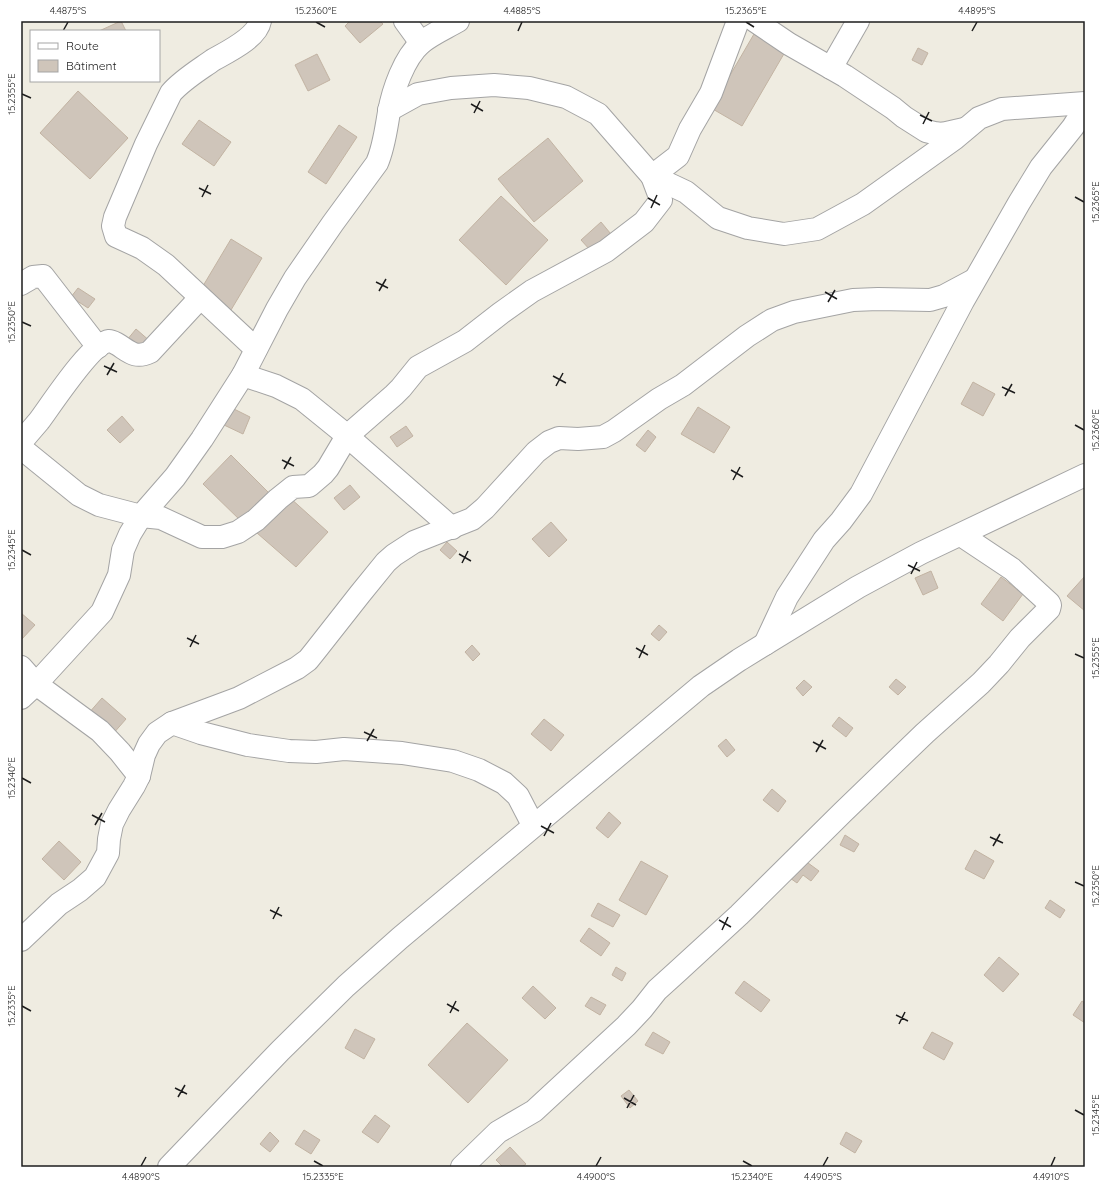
<svg xmlns="http://www.w3.org/2000/svg" width="1106" height="1188" font-family="Quicksand,sans-serif">
<rect width="100%" height="100%" fill="#efece1"/>
<!-- building -->
<g fill="#cfc5ba" stroke="#c2b3a2">
<polygon points="121,21 126,31 99,31"/>
<polygon points="350,21 380,21 383,24 360,43 345,26"/>
<polygon points="754,34 785,52 742,126 711,108"/>
<polygon points="918,48 928,53 922,65 912,60"/>
<polygon points="317,54 330,80 308,91 295,65"/>
<polygon points="78,91 128,138 90,179 40,133"/>
<polygon points="199,120 231,142 214,166 182,144"/>
<polygon points="339,125 357,137 326,184 308,172"/>
<polygon points="548,138 583,181 534,222 498,179"/>
<polygon points="501,196 548,240 506,285 459,240"/>
<polygon points="601,222 620,245 601,262 581,240"/>
<polygon points="231,239 262,258 228,315 197,296"/>
<polygon points="78,288 95,299 88,308 71,297"/>
<polygon points="136,329 151,342 142,354 127,340"/>
<polygon points="973,382 995,394 983,416 961,404"/>
<polygon points="698,407 730,427 714,453 681,434"/>
<polygon points="232,408 250,417 243,434 224,425"/>
<polygon points="122,416 134,430 120,443 107,430"/>
<polygon points="406,426 413,436 397,447 390,437"/>
<polygon points="648,430 656,437 645,452 636,445"/>
<polygon points="231,455 271,495 243,523 203,484"/>
<polygon points="350,485 360,497 344,510 334,498"/>
<polygon points="289,497 328,532 296,567 257,533"/>
<polygon points="551,522 567,540 549,557 532,539"/>
<polygon points="447,542 457,551 450,559 440,550"/>
<polygon points="931,571 938,588 923,595 915,578"/>
<polygon points="1085,576 1085,611 1067,596"/>
<polygon points="1001,577 1023,594 1003,621 981,604"/>
<polygon points="21,613 35,625 21,640"/>
<polygon points="659,625 667,632 659,641 651,634"/>
<polygon points="472,645 480,654 473,661 465,652"/>
<polygon points="896,679 906,687 898,695 889,687"/>
<polygon points="804,680 812,687 803,696 796,688"/>
<polygon points="102,698 126,719 112,735 88,714"/>
<polygon points="839,717 853,728 846,737 832,726"/>
<polygon points="544,719 564,735 551,751 531,734"/>
<polygon points="726,739 735,750 727,757 718,746"/>
<polygon points="772,789 786,801 778,812 763,800"/>
<polygon points="609,812 621,823 608,838 596,828"/>
<polygon points="845,835 859,844 854,852 840,845"/>
<polygon points="59,841 81,862 64,880 42,859"/>
<polygon points="975,850 994,861 984,879 965,869"/>
<polygon points="804,860 819,871 811,881 803,875 797,883 790,878"/>
<polygon points="641,861 668,876 646,915 619,900"/>
<polygon points="1050,900 1065,910 1060,918 1045,908"/>
<polygon points="598,903 620,915 613,927 591,916"/>
<polygon points="589,928 610,943 601,956 580,941"/>
<polygon points="999,957 1019,974 1003,992 984,975"/>
<polygon points="616,967 626,973 622,981 612,975"/>
<polygon points="744,981 770,1000 761,1012 735,993"/>
<polygon points="533,986 556,1008 545,1019 522,998"/>
<polygon points="591,997 606,1005 600,1015 585,1006"/>
<polygon points="1082,1001 1085,1003 1085,1023 1073,1015"/>
<polygon points="467,1023 508,1060 468,1103 428,1065"/>
<polygon points="355,1029 375,1039 364,1059 345,1048"/>
<polygon points="653,1032 670,1042 663,1054 645,1045"/>
<polygon points="932,1032 953,1043 944,1060 923,1048"/>
<polygon points="629,1090 638,1101 630,1108 621,1096"/>
<polygon points="375,1115 390,1126 378,1143 362,1132"/>
<polygon points="304,1130 320,1140 311,1154 295,1144"/>
<polygon points="270,1132 279,1141 270,1152 260,1144"/>
<polygon points="846,1132 862,1141 855,1153 840,1144"/>
<polygon points="510,1147 526,1164 522,1167 503,1167 496,1160"/>
</g>
<g fill="none" stroke-linecap="round" stroke-linejoin="round">
<defs>
<g id="minor">
<polyline points="405,21 421,43"/>
<polyline points="755,21 789,44 845,76 893,108 904,117 926,131 934,133 942,134 964,129"/>
<polyline points="831,68 858,21"/>
<polyline points="389,110 418,94 451,88 494,85 529,88 566,97 598,114 652,176 686,192 718,218 748,228 784,234 817,229 863,204 954,139 979,118 1002,109 1085,103"/>
<polyline points="21,284 33,277 43,276 98,347"/>
<path d="M256,349L166,265L142,248L116,236L113,226L115,217L146,144L171,93C182,80 199,70 213,60C227,52 257,38 260,21"/>
<polyline points="243,375 276,386 302,399 339,429 452,528"/>
<path d="M21,442C27,435 33,428 39,421C51,405 91,343 109,341C112,341 115,343 117,344C130,352 135,359 150,352L200,298"/>
<polyline points="21,448 79,495 99,505 141,516 161,518 202,537 222,537 238,532 256,520 278,499 293,487 309,486 323,474 328,468 347,436 394,395 401,388 418,367 465,341 501,313 532,291 606,251 644,222 661,200 652,176 678,156 690,129 711,93 738,21"/>
<polyline points="765,644 787,597 824,540 841,521 861,494 963,301 1019,203 1041,167 1073,127 1085,108"/>
<polyline points="21,667 36,684 100,731 120,752 139,776"/>
<path d="M21,698L36,684L102,612L119,575L123,550L130,534L141,516L175,477L202,439L243,375L277,309L295,278L333,223L377,163C384,147 386,129 389,112C393,90 404,58 421,43C432,34 446,28 458,21"/>
<polyline points="172,723 201,733 248,745 289,751 316,752 344,749 402,753 453,761 479,770 504,783 518,796 533,825"/>
<polyline points="21,940 59,904 80,890 95,877 108,853 109,839 112,824 119,810 134,786 139,776 144,755 149,744 157,733 172,723 239,698 297,668 308,660 316,650 360,594 386,562 394,555 414,542 472,519 485,508 536,452 549,442 559,438 578,439 603,437 614,431 659,399 683,385 747,336 772,320 794,312 853,300 878,299 930,300 944,296 974,280"/>
<polyline points="169,1167 280,1051 346,986 400,938 701,686 739,660 858,587 921,553 1085,475"/>
<polyline points="462,1167 498,1132 534,1111 626,1026 642,1009 657,990 678,971 739,915 843,812 925,733 981,683 999,664 1020,638 1049,609 1050,605 1049,603 1012,569 961,535"/>
</g>
</defs>
<!-- minor casing -->
<use href="#minor" stroke="#a4a4a4" stroke-width="24"/>
<!-- minor -->
<use href="#minor" stroke="#fff" stroke-width="22"/>
</g>
<!-- ticks -->
<path fill="none" stroke="#1d1d1d" stroke-width="1.5" d="M316,22L325,27M746,22L754,27M63,31L68,22M518,31L522,22M972,31L977,22M22,94L31,98M471,104L483,111M474,113L480,101M920,115L932,121M923,124L929,112M199,188L211,194M202,197L208,185M1075,197L1084,202M648,198L660,205M651,208L657,195M376,282L388,288M379,291L386,279M825,292L837,299M828,302L835,290M22,322L31,326M104,366L117,372M107,375L114,363M553,376L566,383M556,386L563,373M1002,387L1015,393M1005,396L1012,384M1075,425L1084,430M282,460L294,466M284,469L291,457M731,470L743,477M733,480L740,467M22,550L31,555M459,554L471,561M462,563L468,551M908,565L920,571M911,574L917,562M187,638L199,644M190,647L196,635M636,648L648,655M1075,654L1084,658M639,658L645,645M364,732L377,738M367,741L374,729M813,742L826,749M816,752L823,740M22,778L31,783M92,815L105,822M95,825L102,813M541,826L554,833M544,836L551,823M990,837L1003,843M993,846L1000,834M1075,882L1084,886M270,910L282,916M273,919L279,907M719,920L731,927M722,930L728,917M447,1004L459,1011M22,1006L31,1011M450,1013L456,1001M896,1015L908,1021M899,1024L905,1012M175,1088L187,1094M178,1097L185,1085M624,1098L636,1105M627,1108L634,1095M1075,1110L1084,1115M314,1161L323,1166M743,1161L752,1166M141,1166L146,1157M596,1166L601,1157M823,1166L828,1157M1051,1166L1055,1157"/>
<!-- border -->
<rect width="1106" height="1188" fill="none" stroke="#ffffff" stroke-width="44"/>
<!-- legend -->
<rect x="30" y="30" width="130" height="52" fill="#ffffff" stroke="#a5a5a5"/>
<rect x="38" y="43" width="20" height="6" fill="#ffffff" stroke="#a5a5a5"/>
<text x="66" y="50" font-size="12" fill="#1d1d1d">Route</text>
<rect x="38" y="60" width="20" height="12" fill="#cfc5ba" stroke="#a5a5a5"/>
<text x="66" y="70" font-size="12" fill="#1d1d1d">Bâtiment</text>
<rect x="22" y="22" width="1062" height="1144" fill="none" stroke="#1d1d1d" stroke-width="1.5"/>
<g font-size="10" text-anchor="middle" fill="#1d1d1d">
<text x="68" y="14">4.4875°S</text>
<text x="316" y="14">15.2360°E</text>
<text x="522" y="14">4.4885°S</text>
<text x="746" y="14">15.2365°E</text>
<text x="977" y="14">4.4895°S</text>
<text transform="translate(11 94) rotate(-90)" y="4">15.2355°E</text>
<text transform="translate(1095 202) rotate(-90)" y="4">15.2365°E</text>
<text transform="translate(11 322) rotate(-90)" y="4">15.2350°E</text>
<text transform="translate(1095 430) rotate(-90)" y="4">15.2360°E</text>
<text transform="translate(11 550) rotate(-90)" y="4">15.2345°E</text>
<text transform="translate(1095 658) rotate(-90)" y="4">15.2355°E</text>
<text transform="translate(11 778) rotate(-90)" y="4">15.2340°E</text>
<text transform="translate(1095 886) rotate(-90)" y="4">15.2350°E</text>
<text transform="translate(11 1006) rotate(-90)" y="4">15.2335°E</text>
<text transform="translate(1095 1115) rotate(-90)" y="4">15.2345°E</text>
<text x="141" y="1180">4.4890°S</text>
<text x="323" y="1180">15.2335°E</text>
<text x="596" y="1180">4.4900°S</text>
<text x="752" y="1180">15.2340°E</text>
<text x="823" y="1180">4.4905°S</text>
<text x="1051" y="1180">4.4910°S</text>
</g>
</svg>
